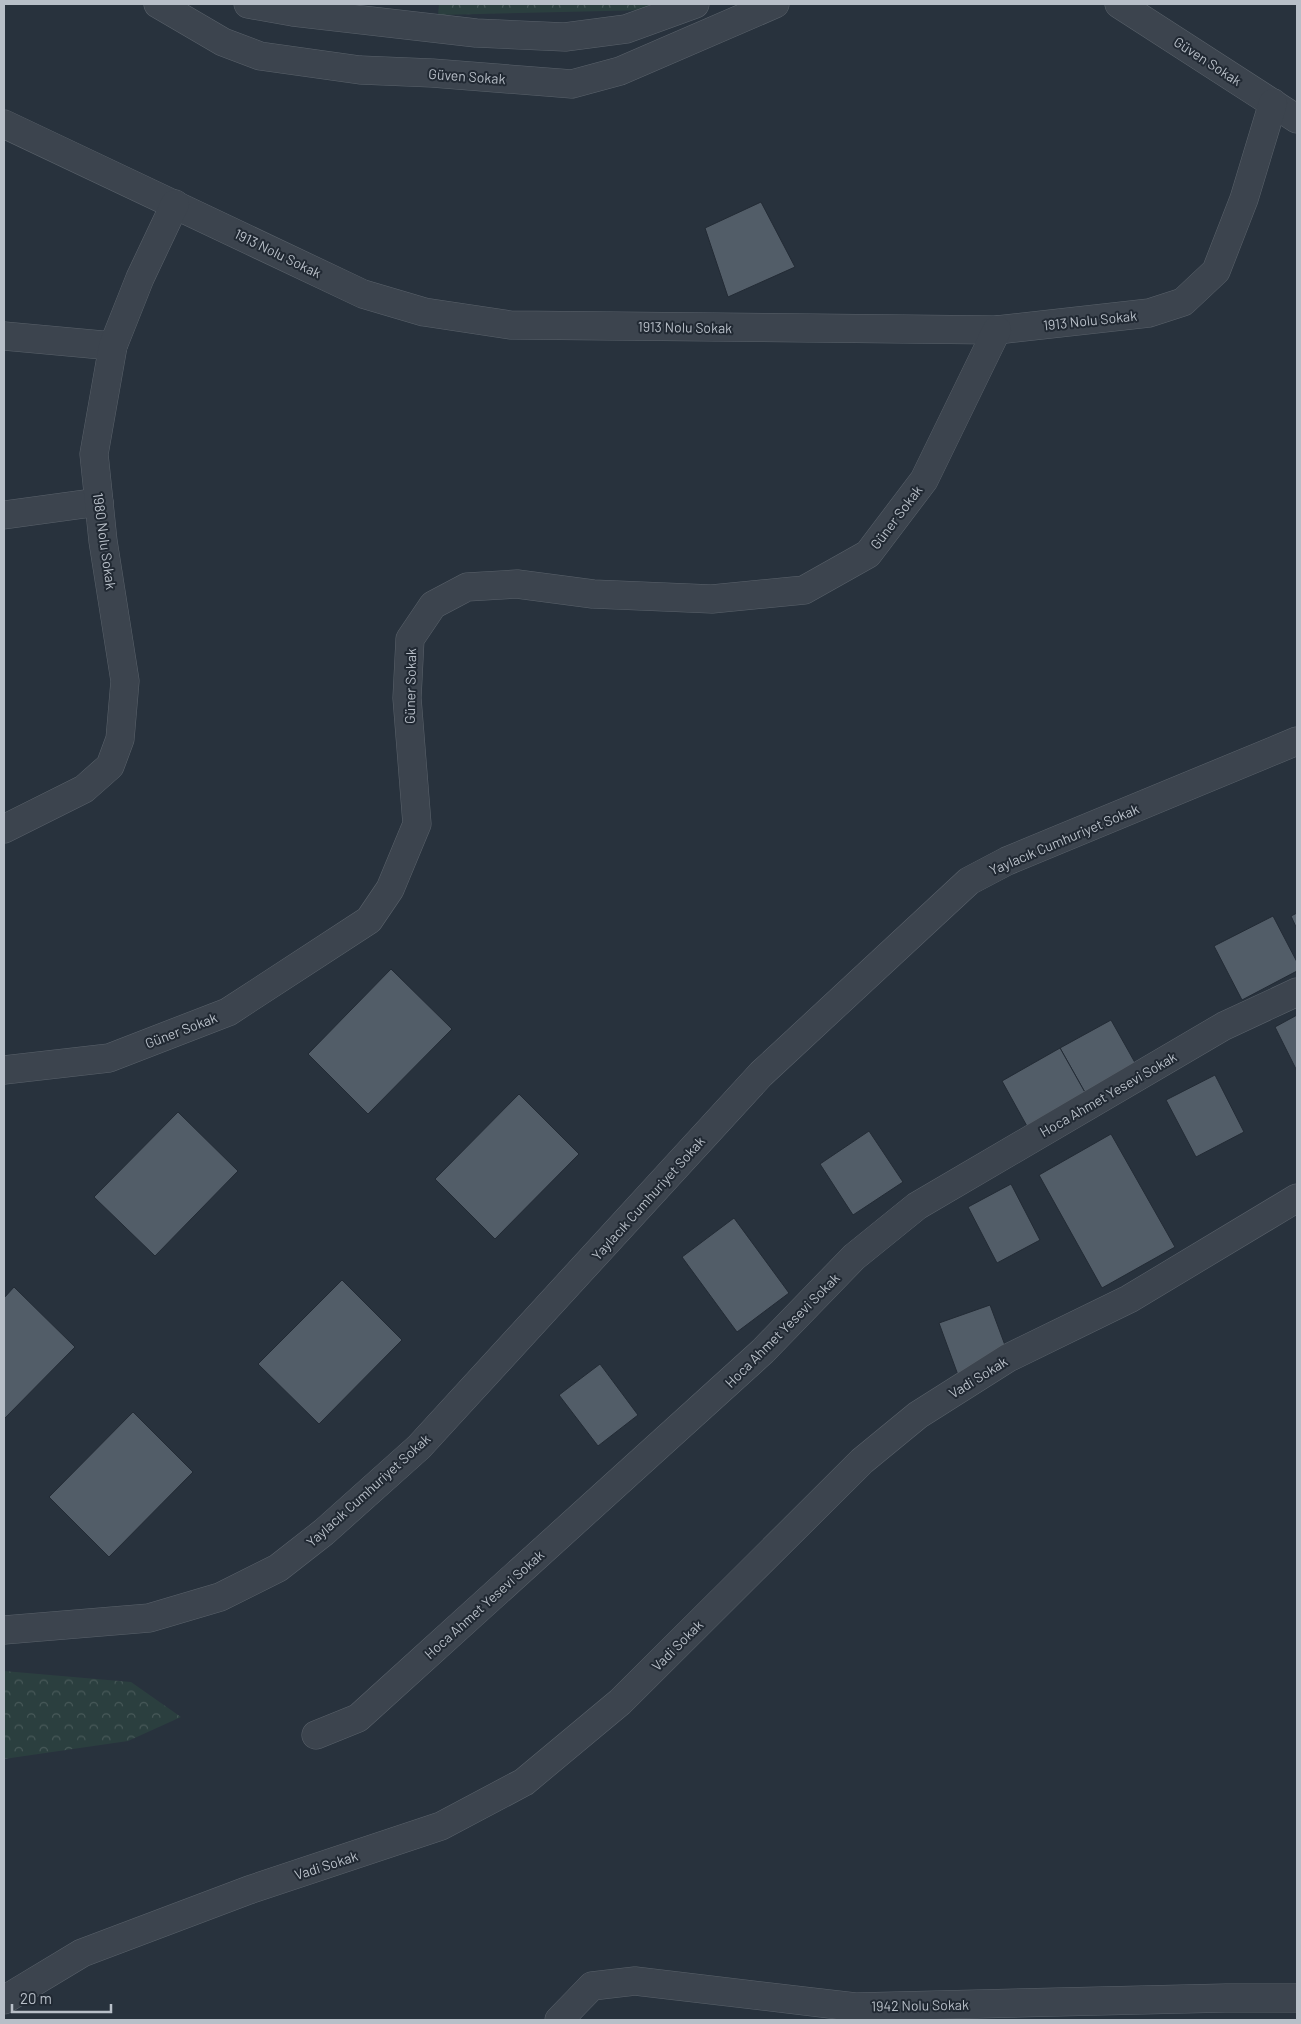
<svg xmlns="http://www.w3.org/2000/svg" width="1301" height="2024" font-family="Barlow,sans-serif">
<defs>
<pattern id="forest-crowns" width="20" height="18" patternUnits="userSpaceOnUse" patternTransform="scale(1.25)"><rect width="20" height="18" fill="#2b3f3f"/><path d="M2 6a3 3 0 1 1 6 0M12 15a3 3 0 1 1 6 0" fill="none" stroke="#485959"/></pattern>
</defs>
<rect width="100%" height="100%" fill="#28323d"/>
<!-- forest -->
<g fill="url(#forest-crowns)">
<polygon points="439,4 664,4 648,10 438,15"/>
<polygon points="4,1671 131,1682 181,1717 128,1741 4,1759"/>
</g>
<!-- building -->
<g fill="#525d68" stroke="#232b35">
<polygon points="761,202 795,267 728,297 705,228"/>
<polygon points="1297,913 1297,929 1291,916"/>
<polygon points="1273,916 1297,962 1297,971 1242,1000 1214,946"/>
<polygon points="391,969 452,1029 368,1114 308,1054"/>
<polygon points="1297,1015 1297,1071 1275,1027"/>
<polygon points="1111,1020 1138,1068 1087,1096 1060,1048"/>
<polygon points="1060,1048 1087,1096 1028,1128 1002,1081"/>
<polygon points="1215,1075 1244,1132 1196,1157 1166,1100"/>
<polygon points="519,1094 579,1154 495,1239 435,1179"/>
<polygon points="178,1112 238,1171 155,1256 94,1197"/>
<polygon points="869,1131 903,1182 853,1215 820,1164"/>
<polygon points="1111,1134 1175,1247 1102,1288 1039,1175"/>
<polygon points="1011,1184 1040,1240 997,1263 968,1207"/>
<polygon points="734,1218 789,1293 737,1332 682,1257"/>
<polygon points="342,1280 402,1340 319,1424 258,1364"/>
<polygon points="14,1287 75,1347 4,1419 4,1298"/>
<polygon points="990,1305 1009,1356 958,1375 939,1323"/>
<polygon points="600,1364 638,1415 598,1446 559,1395"/>
<polygon points="133,1412 193,1472 109,1557 49,1497"/>
</g>
<g fill="none" stroke-linecap="round" stroke-linejoin="round">
<defs>
<g id="minor">
<polyline points="158,4 223,42 260,56 360,70 432,73 572,84 620,71 775,4"/>
<polyline points="248,4 293,12 476,33 565,37 626,29 695,4"/>
<polyline points="1119,4 1297,119"/>
<polyline points="4,124 363,294 424,312 510,325 997,330 1149,313 1183,302 1216,271 1244,199 1273,103"/>
<polyline points="4,336 113,346"/>
<polyline points="4,515 99,502"/>
<polyline points="4,829 84,789 110,766 120,739 125,681 103,541 94,454 113,346 140,278 175,204"/>
<polyline points="4,1070 109,1058 228,1012 369,920 390,889 417,824 407,698 410,639 433,605 467,587 517,584 593,594 712,599 804,590 868,554 924,480 997,330"/>
<polyline points="316,1735 358,1718 763,1351 854,1257 917,1206 1224,1026 1297,992"/>
<polyline points="559,2020 592,1986 635,1981 855,2007 1226,1998 1297,1998"/>
</g>
<g id="tertiary">
<polyline points="4,1630 149,1618 220,1597 278,1568 324,1532 419,1447 761,1074 969,881 1007,861 1297,741"/>
<polyline points="4,2000 82,1953 249,1890 441,1826 524,1782 620,1702 862,1461 918,1415 1008,1358 1129,1299 1297,1198"/>
</g>
</defs>
<!-- minor casing -->
<use href="#minor" stroke="#5a626b" stroke-width="29"/>
<!-- tertiary casing -->
<use href="#tertiary" stroke="#5a626b" stroke-width="29"/>
<!-- minor -->
<use href="#minor" stroke="#3c444e" stroke-width="28"/>
<!-- tertiary -->
<use href="#tertiary" stroke="#3c444e" stroke-width="28"/>
</g>
<g text-anchor="middle" dominant-baseline="central" stroke-width="4" stroke-linejoin="round" paint-order="stroke">
<!-- street labels -->
<g font-size="14" fill="#b8bfc8" stroke="#212933">
<text transform="translate(1208 61) rotate(33)">Güven Sokak</text>
<text transform="translate(467 76) rotate(4)">Güven Sokak</text>
<text transform="translate(278 253) rotate(26)">1913 Nolu Sokak</text>
<text transform="translate(1090 320) rotate(-6)">1913 Nolu Sokak</text>
<text transform="translate(685 327) rotate(1)">1913 Nolu Sokak</text>
<text transform="translate(896 517) rotate(-53)">Güner Sokak</text>
<text transform="translate(105 541) rotate(82)">1980 Nolu Sokak</text>
<text transform="translate(410 686) rotate(-89)">Güner Sokak</text>
<text transform="translate(1064 839) rotate(-23)">Yaylacık Cumhuriyet Sokak</text>
<text transform="translate(181 1030) rotate(-21)">Güner Sokak</text>
<text transform="translate(1108 1094) rotate(-30)">Hoca Ahmet Yesevi Sokak</text>
<text transform="translate(648 1198) rotate(-48)">Yaylacık Cumhuriyet Sokak</text>
<text transform="translate(782 1330) rotate(-45)">Hoca Ahmet Yesevi Sokak</text>
<text transform="translate(978 1377) rotate(-32)">Vadi Sokak</text>
<text transform="translate(368 1490) rotate(-42)">Yaylacık Cumhuriyet Sokak</text>
<text transform="translate(484 1604) rotate(-42)">Hoca Ahmet Yesevi Sokak</text>
<text transform="translate(677 1645) rotate(-45)">Vadi Sokak</text>
<text transform="translate(326 1865) rotate(-18)">Vadi Sokak</text>
<text transform="translate(920 2005) rotate(-1)">1942 Nolu Sokak</text>
</g>
</g>
<!-- border -->
<rect width="1301" height="2024" fill="none" stroke="#b8bfc8" stroke-width="10"/>
<!-- scale -->
<path d="M12 2004v8h99v-8" fill="none" stroke="#b8bfc8" stroke-width="2.5"/>
<text x="20" y="2004" font-size="15" fill="#b8bfc8" stroke="#212933" stroke-width="4" paint-order="stroke">20 m</text>
</svg>
